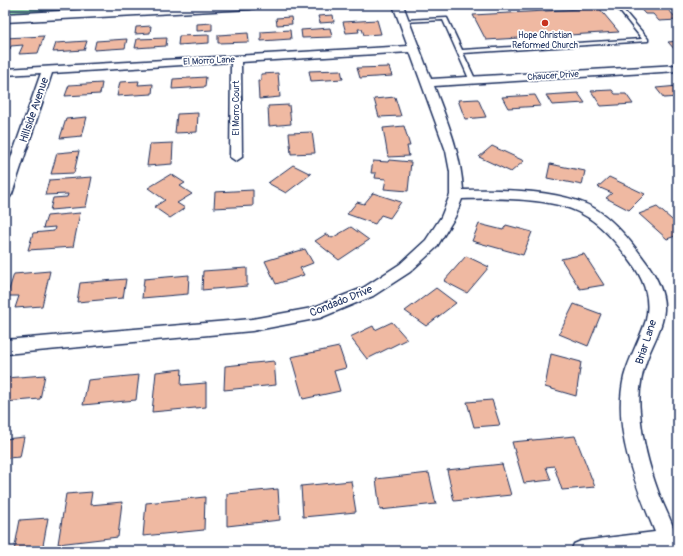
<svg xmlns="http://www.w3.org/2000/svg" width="683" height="556" font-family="Pangolin,sans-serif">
<rect width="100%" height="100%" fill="#fff"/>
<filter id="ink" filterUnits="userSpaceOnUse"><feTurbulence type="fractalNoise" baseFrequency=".025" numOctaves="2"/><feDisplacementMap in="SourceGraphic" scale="8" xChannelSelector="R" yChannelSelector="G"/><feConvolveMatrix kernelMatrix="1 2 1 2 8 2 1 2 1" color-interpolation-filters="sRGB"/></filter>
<g filter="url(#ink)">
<!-- green -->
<polygon fill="#a3e9b6" stroke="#5f8c8a" points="5,5 129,5 5,13"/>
<!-- building -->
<g fill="#efb9a2" stroke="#1b2f5e">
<polygon points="637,5 664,5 678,20 659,21 653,14 645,14"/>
<polygon points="599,8 619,32 486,40 473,15"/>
<polygon points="333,15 334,22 320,23 318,16"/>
<polygon points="291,17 292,24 277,25 276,18"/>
<polygon points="377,20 381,34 364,35 362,29 358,29 359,32 346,33 343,22"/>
<polygon points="212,23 212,30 197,31 197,24"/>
<polygon points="151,26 150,33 135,34 136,27"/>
<polygon points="330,28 332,37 302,38 301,30"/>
<polygon points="290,30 291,39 261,41 261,32"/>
<polygon points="248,33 249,42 218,43 218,35"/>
<polygon points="209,35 209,43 178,45 179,36"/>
<polygon points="44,36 38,53 19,54 23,45 11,46 10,49 5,49 5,38"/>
<polygon points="167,38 166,46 135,48 137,39"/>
<polygon points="127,39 125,48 94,50 96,41"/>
<polygon points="87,41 84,50 53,52 56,43"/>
<polygon points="678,41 678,51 676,51 668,42"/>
<polygon points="389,67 392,76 360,78 357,68"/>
<polygon points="341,70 343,79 311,81 309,71"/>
<polygon points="278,73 280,97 259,99 258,81 261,81 261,74"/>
<polygon points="206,77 205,87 172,89 173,79"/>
<polygon points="139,81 138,85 153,84 152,94 117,96 120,82"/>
<polygon points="102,83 100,94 65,96 69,85"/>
<polygon points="678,86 678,97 664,98 656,88"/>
<polygon points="612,90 615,94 626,94 633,104 601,106 591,91"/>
<polygon points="578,93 585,103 552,105 546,95"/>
<polygon points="535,95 541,106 508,108 502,97"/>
<polygon points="395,97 401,116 379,117 374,99"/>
<polygon points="478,99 486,117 465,119 458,100"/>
<polygon points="289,105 291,124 269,126 268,106"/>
<polygon points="198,113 197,132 175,133 177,114"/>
<polygon points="87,117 82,136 60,138 66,119"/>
<polygon points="404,126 410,146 407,146 409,156 388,157 383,128"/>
<polygon points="312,132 315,153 291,154 289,133"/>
<polygon points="173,143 172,164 147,166 150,144"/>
<polygon points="492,146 524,161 511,172 479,157"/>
<polygon points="79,151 74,173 51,174 57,153"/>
<polygon points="389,160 411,162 408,191 384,189 386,179 375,178 376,173 371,173 373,161 388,162"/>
<polygon points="550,164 585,171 582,185 547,178"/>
<polygon points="293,165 311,174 286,193 268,183"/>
<polygon points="171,174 185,183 180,186 192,194 177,203 185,208 170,218 154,207 165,200 148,188"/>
<polygon points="92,177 86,207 50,210 53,198 67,197 68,194 45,195 49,180"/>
<polygon points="609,177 645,194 629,210 606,198 612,193 598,187"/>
<polygon points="253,190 253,206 214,208 215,192"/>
<polygon points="373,193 401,202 390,218 381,215 375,224 347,214 357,202 364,204"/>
<polygon points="657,207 678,225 678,235 667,239 639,214"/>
<polygon points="80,213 73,247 28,250 33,233 54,231 55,227 43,228 47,216"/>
<polygon points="479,224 503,230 506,225 532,232 523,255 472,241"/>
<polygon points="351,227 369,240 339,260 315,241 326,234 332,238"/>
<polygon points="305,249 313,263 300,268 304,275 276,284 265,261"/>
<polygon points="584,254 604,285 580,289 561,259"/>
<polygon points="466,256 489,267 467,293 444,281"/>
<polygon points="247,268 247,286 202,290 203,271"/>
<polygon points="50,271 42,306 15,308 19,296 7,296 14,274"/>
<polygon points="189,275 188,294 142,298 144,279"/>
<polygon points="126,279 123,298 77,302 80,283"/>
<polygon points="436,288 456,303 426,326 405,311"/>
<polygon points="574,304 601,314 588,346 559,334"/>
<polygon points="392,322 407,339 367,359 350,337 373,326 375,330"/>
<polygon points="339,347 346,368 334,371 340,391 303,399 291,357"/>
<polygon points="551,354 581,362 576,396 545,387"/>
<polygon points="274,361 276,385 224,390 225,366"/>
<polygon points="182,369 181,385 206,383 206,407 152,412 156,372"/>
<polygon points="45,375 40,399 5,402 5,378"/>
<polygon points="139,375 136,400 83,405 88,380"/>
<polygon points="492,400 500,425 474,427 467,402"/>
<polygon points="575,436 595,487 562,490 554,466 546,467 551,480 524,483 512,442"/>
<polygon points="24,437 20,457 7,458 5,466 5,439"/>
<polygon points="502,464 511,495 454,501 447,470"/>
<polygon points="429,473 436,504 380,510 376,479"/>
<polygon points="351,481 356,512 303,517 301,486"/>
<polygon points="278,489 280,520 227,526 227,494"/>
<polygon points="92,492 90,505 122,502 118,537 58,544 66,494"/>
<polygon points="205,497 204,530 143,536 146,503"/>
<polygon points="48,518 42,551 14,551 20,520"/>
</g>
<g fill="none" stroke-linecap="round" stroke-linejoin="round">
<defs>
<polygon id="lane" points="615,5 619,5 648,39 648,41 463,53 476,81 473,83 470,81 443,20 404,22 402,21 404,20 447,18 462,50 642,39"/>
<path id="street" d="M393,5H403L431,79L678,65V71L434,86C447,121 461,153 463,190C499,189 560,190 592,207C612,218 630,240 643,258C654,272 665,291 664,310C663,327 653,343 647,359C641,376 638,394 640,412C642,440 649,466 658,491C665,511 678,530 678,551H571L574,544L581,541L655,532C636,486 612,429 624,377C629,358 640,339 646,320C651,296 643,277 628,258C616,242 600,223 582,214C553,197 495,198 462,199L455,217L436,248L410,272L373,296L320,318L252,331L5,354V340L252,319L312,308L363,288L400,264L426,240L441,217L450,195V172L446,151L410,52L241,62L242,157L236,161L230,157L231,62L52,73L12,194L10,197L5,198V175L41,73L5,75V69L408,46Z"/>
<polygon id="secondary" points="174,5 257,5 255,8 250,9 5,22 5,14"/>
</defs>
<!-- lane casing -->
<use href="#lane" stroke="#1b2f5e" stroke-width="3"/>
<!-- street casing -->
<use href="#street" stroke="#1b2f5e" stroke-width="3"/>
<!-- secondary casing -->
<use href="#secondary" stroke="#1b2f5e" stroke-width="3"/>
<!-- lane -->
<use href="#lane" fill="#fff" fill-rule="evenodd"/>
<!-- street -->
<use href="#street" fill="#fff" fill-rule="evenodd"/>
<!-- secondary -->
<use href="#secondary" fill="#fff" fill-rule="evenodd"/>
</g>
</g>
<!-- markers -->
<circle fill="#c8321e" stroke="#fff" stroke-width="1.5" cx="545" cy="23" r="4"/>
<g text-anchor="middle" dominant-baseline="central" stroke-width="3.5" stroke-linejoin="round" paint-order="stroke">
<!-- far-poi labels -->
<g font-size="9" fill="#1b2f5e" stroke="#fff">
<text x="545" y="35">Hope Christian<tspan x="545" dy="10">Reformed Church</tspan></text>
</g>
<!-- far-street labels -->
<g font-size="9" fill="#1b2f5e" stroke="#fff">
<text transform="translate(209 61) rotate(-3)">El Morro Lane</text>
<text transform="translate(553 76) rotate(-4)">Chaucer Drive</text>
<text transform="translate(236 108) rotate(-90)">El Morro Court</text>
</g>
<!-- street labels -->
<g font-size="11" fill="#1b2f5e" stroke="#fff">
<text transform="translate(34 110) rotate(-71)">Hillside Avenue</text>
<text transform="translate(341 301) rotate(-22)">Condado Drive</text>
<text transform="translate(646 342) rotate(-72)">Briar Lane</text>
</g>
</g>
<!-- margin -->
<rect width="683" height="556" fill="none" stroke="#fff" stroke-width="20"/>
<rect x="10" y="10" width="663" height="536" fill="none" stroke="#1b2f5e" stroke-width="1.5" filter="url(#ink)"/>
</svg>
